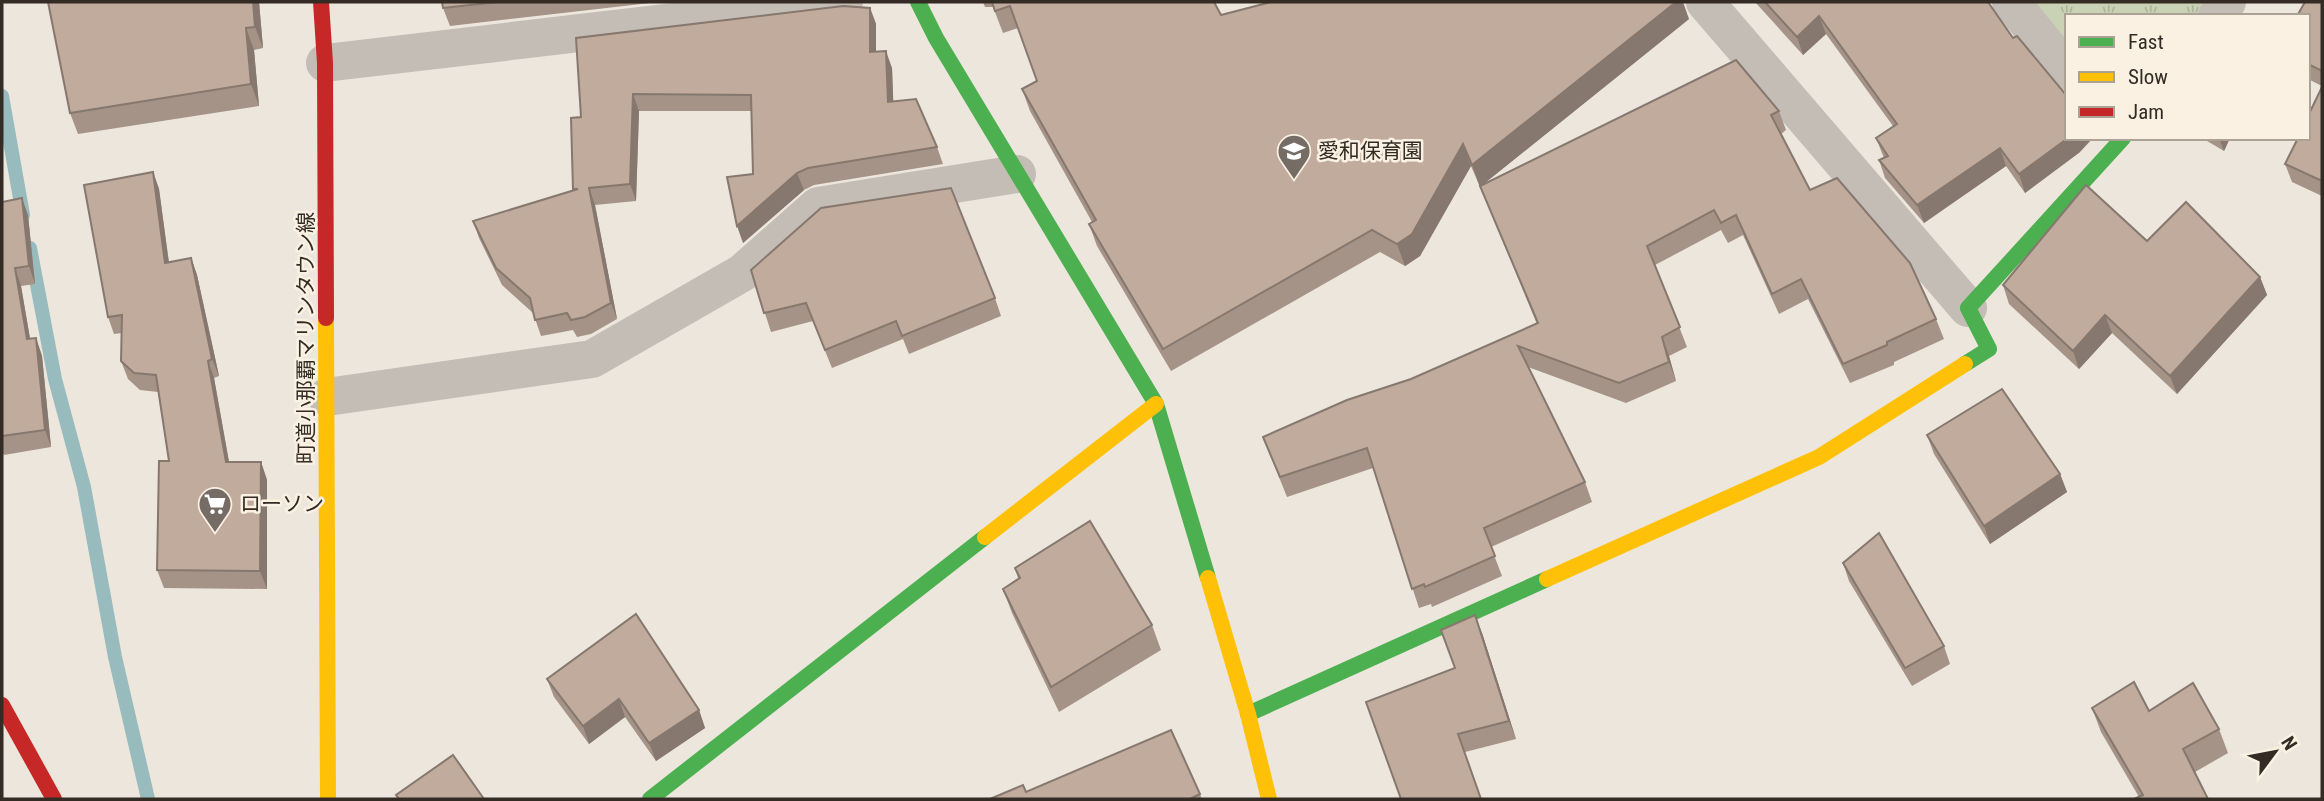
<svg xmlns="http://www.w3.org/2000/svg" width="2324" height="801" font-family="'Roboto Condensed','Noto Sans JP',sans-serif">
<defs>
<pattern id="grass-tufts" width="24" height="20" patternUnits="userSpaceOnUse" patternTransform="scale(1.75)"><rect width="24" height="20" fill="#cad2b6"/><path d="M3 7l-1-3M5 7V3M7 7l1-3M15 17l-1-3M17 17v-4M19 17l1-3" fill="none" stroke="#aeb49c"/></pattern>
</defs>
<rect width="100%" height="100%" fill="#ece6dc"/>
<!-- grass -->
<polygon fill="url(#grass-tufts)" points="2028,2 2209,2 2198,16 2067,16 2067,51"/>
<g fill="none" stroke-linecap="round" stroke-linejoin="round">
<!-- stream -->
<g stroke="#98bbbd" stroke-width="14">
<polyline points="2,96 23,215"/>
<polyline points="30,248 55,379 84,487 115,657 148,799"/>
</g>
<!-- street -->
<g stroke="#c4bdb6" stroke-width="38">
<polyline points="1705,2 1968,308"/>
<polyline points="2011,2 2067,71"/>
<polyline points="2217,16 2227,2"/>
<polyline points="325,63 844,2"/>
<polyline points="327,397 592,359 742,273 818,206 1017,174"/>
</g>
<!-- fast -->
<g stroke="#4caf50" stroke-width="16">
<polyline points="918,2 936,38 1156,404 1208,578"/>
<polyline points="1965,364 1989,349 1968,308 2123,138"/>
<polyline points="1248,714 1547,579"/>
<polyline points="650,799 985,537"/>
</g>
<!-- slow -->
<g stroke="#ffc107" stroke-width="16">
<polyline points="326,318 328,799"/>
<polyline points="985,537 1156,404"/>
<polyline points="1208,578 1248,714 1269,799"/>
<polyline points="1547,579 1819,457 1965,364"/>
</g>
<!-- jam -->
<g stroke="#c62828" stroke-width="16">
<polyline points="321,2 325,63 326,318"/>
<polyline points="2,705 54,799"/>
</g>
</g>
<!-- wall -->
<g fill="#a59387">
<polygon points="259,2 263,48 254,50 259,106 78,134 70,113"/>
<polygon points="442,2 659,2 450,26 443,8"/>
<polygon points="983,2 1214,2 1221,15 1689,19 1482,185 1779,111 1786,130 1781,134 1810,190 1936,319 1944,339 1894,362 1894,365 1850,383 1808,299 1779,314 1743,235 1728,243 1721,230 1655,265 1687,347 1669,356 1676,381 1626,403 1528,367 1585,482 1592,502 1491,547 1502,576 1432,607 1431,604 1419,608 1373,468 1287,497 1263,437 1411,379 1537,324 1488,205 1480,186 1480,187 1471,166 1420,256 1405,266 1380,252 1171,371 1097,246 1089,224 1092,222 1030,111 1022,89 1037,81 1018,28 1003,33 993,7 985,7"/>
<polygon points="1755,2 1988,2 2080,152 2025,193 2006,166 1924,223 1885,178 1879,160 1884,158 1876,138 1893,126 1826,34 1803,55"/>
<polygon points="2322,2 2322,86 2308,79 2308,16"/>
<polygon points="870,8 876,24 876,52 892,68 893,101 937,147 943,164 814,185 804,190 743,243 753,174 752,111 639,111 636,201 595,205 617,319 591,334 577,337 573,330 541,336 533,313 502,285 479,238 473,221 573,190 581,117 576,38"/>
<polygon points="2322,87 2322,196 2292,182 2285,164"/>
<polygon points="2202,138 2230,138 2224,151"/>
<polygon points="153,172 159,189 169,262 191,258 197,275 219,376 214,378 229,462 261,462 267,480 267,589 164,588 157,570 169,461 158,392 140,390 128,379 121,361 122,333 114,334 108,317"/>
<polygon points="2,202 28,215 35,284 21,286 30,339 36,338 42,356 51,447 4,455 2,450"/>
<polygon points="2147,241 2260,277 2267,295 2177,394 2112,333 2079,369 2009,304 2003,285"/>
<polygon points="751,270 995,298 1001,316 909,354 903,339 832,368 813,321 771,332"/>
<polygon points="1927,435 2060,474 2067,492 1990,544 1934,454"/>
<polygon points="1843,563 1944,646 1950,664 1912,686 1849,581"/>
<polygon points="1015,568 1152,625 1161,650 1059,712 1012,613 1003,589 1018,578"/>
<polygon points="1482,633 1516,739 1465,752 1401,799 1455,668"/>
<polygon points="547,679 699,710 705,728 656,761 625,717 589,744 554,697"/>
<polygon points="2092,708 2149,711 2219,729 2228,753 2195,772 2139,797 2101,732"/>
<polygon points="1171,730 1202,799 990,799 1026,792"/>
</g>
<!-- shaded-wall -->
<g fill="#86786e">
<polygon points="253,2 259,2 263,48 255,27"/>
<polygon points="1676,2 1683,2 1689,19 1480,187 1472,165"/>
<polygon points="870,8 876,24 876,69 870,52"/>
<polygon points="1819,16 1826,34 1803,55 1797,37"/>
<polygon points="246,28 254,50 259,106 251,84"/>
<polygon points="886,51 892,68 894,119 888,102"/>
<polygon points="633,94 639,111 636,201 630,184"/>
<polygon points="2068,138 2093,138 2080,152 2025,193 2019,174"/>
<polygon points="2219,138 2230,138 2224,151"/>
<polygon points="1463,144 1471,166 1420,256 1405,266 1397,244"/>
<polygon points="2000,148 2006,166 1924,223 1917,205"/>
<polygon points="153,172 159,189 171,280 165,263"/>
<polygon points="797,173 804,190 743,243 737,226"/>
<polygon points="589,188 595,205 617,319 611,303"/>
<polygon points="22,198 28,215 35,284 29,266"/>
<polygon points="191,258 197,275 219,376 212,359"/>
<polygon points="15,268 21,286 33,356 27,339"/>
<polygon points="2260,277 2267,295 2177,394 2170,376"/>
<polygon points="2105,315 2112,333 2079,369 2073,351"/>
<polygon points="1662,337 1669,356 1676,381 1669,362"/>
<polygon points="36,338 42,356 51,447 45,430"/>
<polygon points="208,361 214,378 232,479 226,462"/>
<polygon points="261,462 267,480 267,589 260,571"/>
<polygon points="2060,474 2067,492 1990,544 1984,526"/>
<polygon points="1475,615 1482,633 1516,739 1509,721"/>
<polygon points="619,699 625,717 589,744 583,726"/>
<polygon points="699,710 705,728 656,761 649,743"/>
</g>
<!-- building -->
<g fill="#c0ab9d" stroke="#86786e" stroke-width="2">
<polygon points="48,2 253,2 255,27 246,28 251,84 70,113"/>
<polygon points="442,2 498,2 443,8"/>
<polygon points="992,2 1214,2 1221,15 1271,2 1676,2 1472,165 1463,144 1412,234 1397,244 1372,230 1163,349 1089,224 1096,220 1022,89 1037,81 1010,6 995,11"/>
<polygon points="1765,2 1988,2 2013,38 2017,36 2067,96 2067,138 2068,138 2019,174 2000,148 1917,205 1879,160 1888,156 1876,138 1897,124 1819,16 1797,37"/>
<polygon points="2305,2 2322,2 2322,71 2308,64 2308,16 2297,16"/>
<polygon points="843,6 870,8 870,52 886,51 888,102 916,99 937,147 808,168 797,173 737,226 727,177 753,174 751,95 633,94 630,184 589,188 611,303 585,317 571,320 567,313 535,320 530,298 496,268 473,221 578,189 573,189 571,118 581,117 576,38"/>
<polygon points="1736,60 1779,111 1771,115 1810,190 1837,178 1910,263 1936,319 1887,342 1887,345 1843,364 1801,279 1772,294 1736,215 1721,223 1714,210 1647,246 1680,327 1662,337 1669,362 1619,383 1518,346 1585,482 1484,528 1495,556 1425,587 1424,584 1412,589 1367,448 1280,477 1263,437 1347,400 1411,379 1538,323 1480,186"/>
<polygon points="2322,87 2322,181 2285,164 2298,138 2308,138 2308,116"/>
<polygon points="153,172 165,263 191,258 212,359 208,361 226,462 261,462 260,571 157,570 159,461 169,461 156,375 134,373 121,361 122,315 108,317 84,185"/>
<polygon points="2086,185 2147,241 2186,202 2260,277 2170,376 2105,315 2073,351 2003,285"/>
<polygon points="951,188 995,298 902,336 896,321 825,350 806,303 764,313 751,270 821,208"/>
<polygon points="22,198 29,266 15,268 27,339 36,338 45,430 2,436 2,202"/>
<polygon points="2002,389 2060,474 1984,526 1927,435"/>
<polygon points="1090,521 1152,625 1051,687 1003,589 1020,578 1015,568"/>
<polygon points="1879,533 1944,646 1905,668 1843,563"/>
<polygon points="636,614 699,710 649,743 619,699 583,726 547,679"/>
<polygon points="1475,615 1509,721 1458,734 1481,799 1401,799 1366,702 1455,668 1441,630"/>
<polygon points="2134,682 2149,711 2193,683 2219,729 2183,749 2208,799 2134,799 2143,795 2092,708"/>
<polygon points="1171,730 1200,794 1190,799 990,799 1023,785 1026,792"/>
<polygon points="453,755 484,799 399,799 396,795"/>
</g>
<!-- icons -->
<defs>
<symbol id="school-pin" viewBox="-11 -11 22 30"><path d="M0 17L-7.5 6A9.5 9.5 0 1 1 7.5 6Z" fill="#746c65" stroke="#faf1e2"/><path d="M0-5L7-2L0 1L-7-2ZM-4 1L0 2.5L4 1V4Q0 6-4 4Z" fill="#fff"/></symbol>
<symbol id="supermarket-pin" viewBox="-11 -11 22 30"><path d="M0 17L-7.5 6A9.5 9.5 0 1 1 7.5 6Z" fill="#746c65" stroke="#faf1e2"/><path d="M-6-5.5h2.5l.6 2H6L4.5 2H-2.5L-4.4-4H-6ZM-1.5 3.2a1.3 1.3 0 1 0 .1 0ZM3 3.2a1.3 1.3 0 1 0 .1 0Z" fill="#fff"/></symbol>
</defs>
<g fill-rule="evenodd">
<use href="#school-pin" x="1275" y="132" width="38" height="52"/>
<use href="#supermarket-pin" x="196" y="485" width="38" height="52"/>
</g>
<g text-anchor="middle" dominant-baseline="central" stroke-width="5" stroke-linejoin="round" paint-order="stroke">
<!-- poi labels -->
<g font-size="21" fill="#342b25" stroke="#faf1e2" text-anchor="start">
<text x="1318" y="151">愛和保育園</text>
<text x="240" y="504">ローソン</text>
</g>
<!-- street labels -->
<g font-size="21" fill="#342b25" stroke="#faf1e2">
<text transform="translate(306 338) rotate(-90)">町道小那覇マリンタウン線</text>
</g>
</g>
<!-- border -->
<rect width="2324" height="801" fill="none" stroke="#342b25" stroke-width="7"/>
<!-- legend -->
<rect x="2065" y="14" width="245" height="126" fill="#faf1e2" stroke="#aba296" stroke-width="2"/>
<rect x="2079" y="37" width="35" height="10" fill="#4caf50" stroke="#aba296" stroke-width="2"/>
<text x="2128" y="49" font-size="21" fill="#342b25">Fast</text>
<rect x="2079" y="72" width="35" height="10" fill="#ffc107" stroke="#aba296" stroke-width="2"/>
<text x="2128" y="84" font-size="21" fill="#342b25">Slow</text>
<rect x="2079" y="107" width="35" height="10" fill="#c62828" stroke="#aba296" stroke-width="2"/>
<text x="2128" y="119" font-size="21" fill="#342b25">Jam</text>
<!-- north arrow -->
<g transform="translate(2275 752) rotate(58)" stroke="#faf1e2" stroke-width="5" paint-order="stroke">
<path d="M0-5L12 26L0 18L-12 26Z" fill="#342b25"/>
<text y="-10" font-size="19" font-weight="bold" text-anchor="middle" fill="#342b25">N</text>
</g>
</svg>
